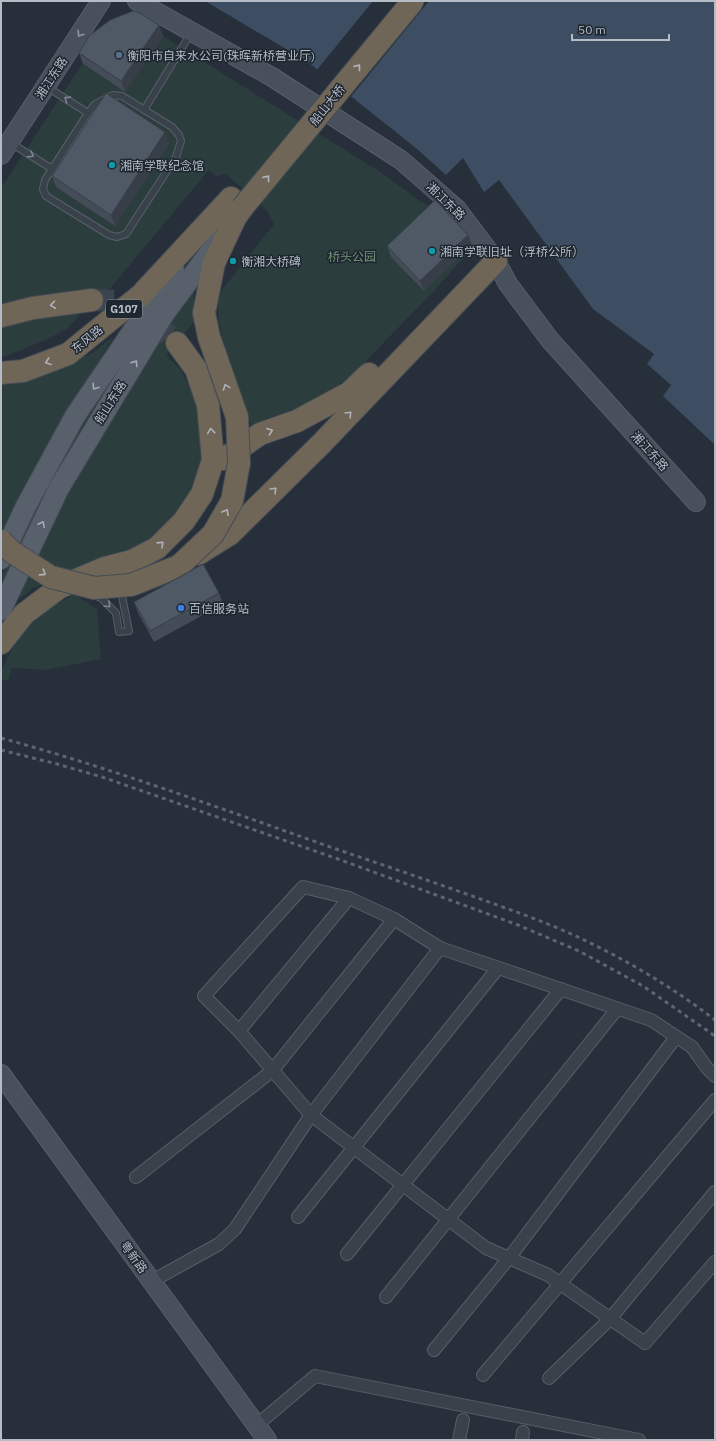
<svg xmlns="http://www.w3.org/2000/svg" width="716" height="1441" font-family="'IBM Plex Sans','Noto Sans SC',sans-serif">
<rect width="100%" height="100%" fill="#262f3a"/>
<!-- green -->
<g fill="#2b3d3d">
<polygon points="163,36 382,173 420,201 439,211 473,247 434,291 358,369 335,388 305,405 251,425 226,353 219,322 217,296 274,224 267,211 226,174 216,176 209,170 108,291 79,289 1,305 1,188 82,64 125,92"/>
<polygon points="190,291 194,291 195,321 166,355 180,369 193,393 201,424 202,461 193,490 176,519 150,543 81,571 33,588 20,599 20,588 52,521 104,426"/>
<polygon points="87,307 68,328 46,340 1,358 1,323"/>
<polygon points="114,336 65,417 1,544 1,382 66,366 92,353"/>
<polygon points="132,347 1,598 1,576 5,568 68,440"/>
<polygon points="74,594 97,609 101,659 45,670 12,668 8,681 1,679 1,670 11,651 27,628 47,610"/>
</g>
<!-- water -->
<polygon fill="#3d4d62" points="205,1 715,1 715,445 663,396 671,385 647,364 654,354 593,309 499,180 484,192 463,158 446,175 417,149 308,62"/>
<!-- pier -->
<polygon fill="#262f3a" points="373,1 429,1 350,98 316,71"/>
<g fill="none" stroke-linecap="round" stroke-linejoin="round">
<!-- highway-tunnel -->
<polyline stroke="#3b444f" stroke-width="22" stroke-dasharray="22 11" stroke-linecap="butt" points="92,300 120,301 150,319 177,343"/>
<defs>
<g id="lane">
<polyline points="47,87 88,113"/>
<polygon points="113,95 122,96 172,127 179,135 181,141 176,157 126,234 117,237 109,235 46,196 43,189 45,180 88,113 95,104"/>
<polyline points="144,110 191,33"/>
<polyline points="11,143 52,169"/>
<polyline points="94,595 101,598 116,613 119,632 129,631 122,596 123,590"/>
</g>
<g id="street">
<polyline points="239,1031 349,898"/>
<polyline points="715,1076 707,1068 692,1047 651,1020 440,948 394,919 349,898 303,887 204,996 239,1031 311,1115 486,1248 548,1275 645,1343 715,1262"/>
<polyline points="136,1177 272,1071 394,919"/>
<polyline points="298,1217 498,968"/>
<polyline points="347,1254 561,989"/>
<polyline points="152,1281 219,1244 235,1229 311,1115 440,948"/>
<polyline points="386,1297 617,1009"/>
<polyline points="434,1350 509,1258 676,1037"/>
<polyline points="483,1375 715,1100"/>
<polyline points="549,1378 610,1319 715,1192"/>
<polyline points="257,1425 315,1376 639,1440"/>
<polyline points="459,1440 463,1420"/>
<polyline points="522,1440 523,1432"/>
</g>
<g id="secondary">
<polyline points="137,1 272,77 401,160 457,209 496,261 508,284 550,340 696,502"/>
<polyline points="1,155 101,1"/>
<polyline points="1,1074 267,1440"/>
</g>
<g id="primary">
<polyline points="1,559 26,506 75,416 174,270"/>
<polyline points="1,610 59,488 164,314 219,240"/>
</g>
<g id="highway">
<polyline points="204,313 214,263 235,218 242,208"/>
<polyline points="1,316 33,308 92,300"/>
<polyline points="1,373 23,371 68,354 141,295 231,198"/>
<polyline points="224,459 260,434 297,421 349,393 369,374"/>
<polyline points="198,554 230,534 322,443 496,261"/>
<polyline points="1,643 24,614 60,587 105,568 132,561 157,548 184,521 202,494 213,460 208,405 196,369 177,343"/>
</g>
</defs>
<!-- lane casing -->
<use href="#lane" stroke="#575f69" stroke-width="8"/>
<!-- street casing -->
<use href="#street" stroke="#575f69" stroke-width="14"/>
<!-- secondary casing -->
<use href="#secondary" stroke="#575f69" stroke-width="20"/>
<!-- primary casing -->
<use href="#primary" stroke="#424a54" stroke-width="22"/>
<!-- highway casing -->
<use href="#highway" stroke="#444c56" stroke-width="24"/>
<!-- lane -->
<use href="#lane" stroke="#39414b" stroke-width="6"/>
<!-- street -->
<use href="#street" stroke="#39414b" stroke-width="12"/>
<!-- secondary -->
<use href="#secondary" stroke="#48505d" stroke-width="18"/>
<!-- primary -->
<use href="#primary" stroke="#57606b" stroke-width="20"/>
<!-- highway -->
<use href="#highway" stroke="#706657" stroke-width="22"/>
<!-- rail -->
<g stroke="#5c6571" stroke-width="3" stroke-dasharray="4 4" stroke-linecap="butt">
<path d="M1,738C114,769 225,810 336,849C386,866 436,883 486,901C514,911 542,921 569,933C620,956 671,986 715,1020"/>
<polyline points="1,750 57,764 102,777 338,859 518,925 579,951 643,986 715,1036"/>
</g>
<defs>
<g id="highway-bridge">
<polyline points="242,208 413,1"/>
<polyline points="1,541 12,552 51,577 94,588 131,585 179,566 213,534 232,501 239,463 237,417 209,337 204,313"/>
</g>
</defs>
<!-- highway-bridge casing -->
<use href="#highway-bridge" stroke="#444c56" stroke-width="24" stroke-linecap="butt"/>
<!-- highway-bridge -->
<use href="#highway-bridge" stroke="#706657" stroke-width="22"/>
</g>
<!-- wall -->
<g fill="#444c57">
<polygon points="159,25 163,36 125,92 83,64 79,53"/>
<polygon points="165,132 169,143 115,226 56,187 52,176"/>
<polygon points="472,245 424,291 391,257 387,246"/>
<polygon points="219,593 223,604 154,642 138,613 134,602"/>
</g>
<!-- shaded-wall -->
<g fill="#373e47">
<polygon points="159,25 163,36 125,92 121,81"/>
<polygon points="165,132 169,143 115,226 111,215"/>
<polygon points="468,235 472,245 424,291 420,281"/>
</g>
<!-- building -->
<g fill="#4f5865" stroke="#373e47">
<polygon points="133,11 140,13 159,25 121,81 79,53 89,36 110,20"/>
<polygon points="106,93 165,132 111,215 52,176"/>
<polygon points="435,200 468,235 420,281 387,246"/>
<polygon points="203,564 219,593 150,631 134,602"/>
</g>
<!-- one-way arrows -->
<defs><path id="oneway-chevron" d="M-2-3.5L2.5 0L-2 3.5" fill="none" stroke-width="1.6" stroke-linecap="round" stroke-linejoin="round"/></defs>
<use stroke="#8f96a1" href="#oneway-chevron" transform="translate(80 34) rotate(123)"/>
<g stroke="#aeb3bb">
<use href="#oneway-chevron" transform="translate(358 67) rotate(-51)"/>
<use href="#oneway-chevron" transform="translate(267 178) rotate(-51)"/>
<use href="#oneway-chevron" transform="translate(53 305) rotate(172)"/>
<use href="#oneway-chevron" transform="translate(48 362) rotate(160)"/>
<use href="#oneway-chevron" transform="translate(226 387) rotate(-110)"/>
<use href="#oneway-chevron" transform="translate(349 414) rotate(-46)"/>
<use href="#oneway-chevron" transform="translate(211 431) rotate(-96)"/>
<use href="#oneway-chevron" transform="translate(270 431) rotate(-20)"/>
<use href="#oneway-chevron" transform="translate(274 490) rotate(-45)"/>
<use href="#oneway-chevron" transform="translate(226 512) rotate(-61)"/>
<use href="#oneway-chevron" transform="translate(161 544) rotate(-44)"/>
<use href="#oneway-chevron" transform="translate(43 573) rotate(33)"/>
</g>
<g stroke="#7d858f">
<use href="#oneway-chevron" transform="translate(67 99) rotate(-147)"/>
<use href="#oneway-chevron" transform="translate(31 155) rotate(32)"/>
<use href="#oneway-chevron" transform="translate(108 605) rotate(45)"/>
</g>
<g stroke="#a2aab4">
<use href="#oneway-chevron" transform="translate(135 363) rotate(-58)"/>
<use href="#oneway-chevron" transform="translate(95 387) rotate(123)"/>
<use href="#oneway-chevron" transform="translate(42 524) rotate(-64)"/>
</g>
<!-- markers -->
<circle fill="#5c6f8a" stroke="#1e2630" stroke-width="1.5" cx="119" cy="55" r="4"/>
<g fill="#0f9aa8" stroke="#1e2630" stroke-width="1.5">
<circle cx="112" cy="165" r="4"/>
<circle cx="432" cy="251" r="4"/>
<circle cx="233" cy="261" r="4"/>
</g>
<circle fill="#3f7fe0" stroke="#1e2630" stroke-width="1.5" cx="181" cy="608" r="4"/>
<g text-anchor="middle" dominant-baseline="central" stroke-width="3" stroke-linejoin="round" paint-order="stroke">
<!-- shield labels -->
<rect fill="#1e2630" stroke="#888f99" stroke-width="1" x="106" y="300" width="36" height="18" rx="3"/>
<g font-size="11" font-weight="bold" fill="#b5bcc6">
<text x="124" y="309">G107</text>
</g>
<!-- poi labels -->
<g font-size="12" fill="#b5bcc6" stroke="#1e2630" text-anchor="start">
<text x="127" y="55">衡阳市自来水公司(珠晖新桥营业厅)</text>
<text x="120" y="165">湘南学联纪念馆</text>
<text x="440" y="251">湘南学联旧址（浮桥公所）</text>
<text x="241" y="261">衡湘大桥碑</text>
<text x="189" y="608">百信服务站</text>
</g>
<!-- street labels -->
<g font-size="12" fill="#b5bcc6" stroke="#1e2630">
<text transform="translate(51 78) rotate(-57)">湘江东路</text>
<text transform="translate(327 105) rotate(-51)">船山大桥</text>
<text transform="translate(446 201) rotate(44)">湘江东路</text>
<text transform="translate(87 339) rotate(-39)">东风路</text>
<text transform="translate(110 402) rotate(-58)">船山东路</text>
<text transform="translate(650 451) rotate(48)">湘江东路</text>
<text transform="translate(134 1257) rotate(54)">粤新路</text>
</g>
<!-- park labels -->
<g font-size="12" fill="#6e9577" stroke="#1e2630">
<text x="352" y="256">桥头公园</text>
</g>
</g>
<!-- border -->
<rect width="716" height="1441" fill="none" stroke="#b5bcc6" stroke-width="4"/>
<!-- scale -->
<path d="M572 34v6h97v-6" fill="none" stroke="#b5bcc6" stroke-width="2"/>
<text x="578" y="34" font-size="12" fill="#b5bcc6" stroke="#1e2630" stroke-width="3" paint-order="stroke">50 m</text>
</svg>
